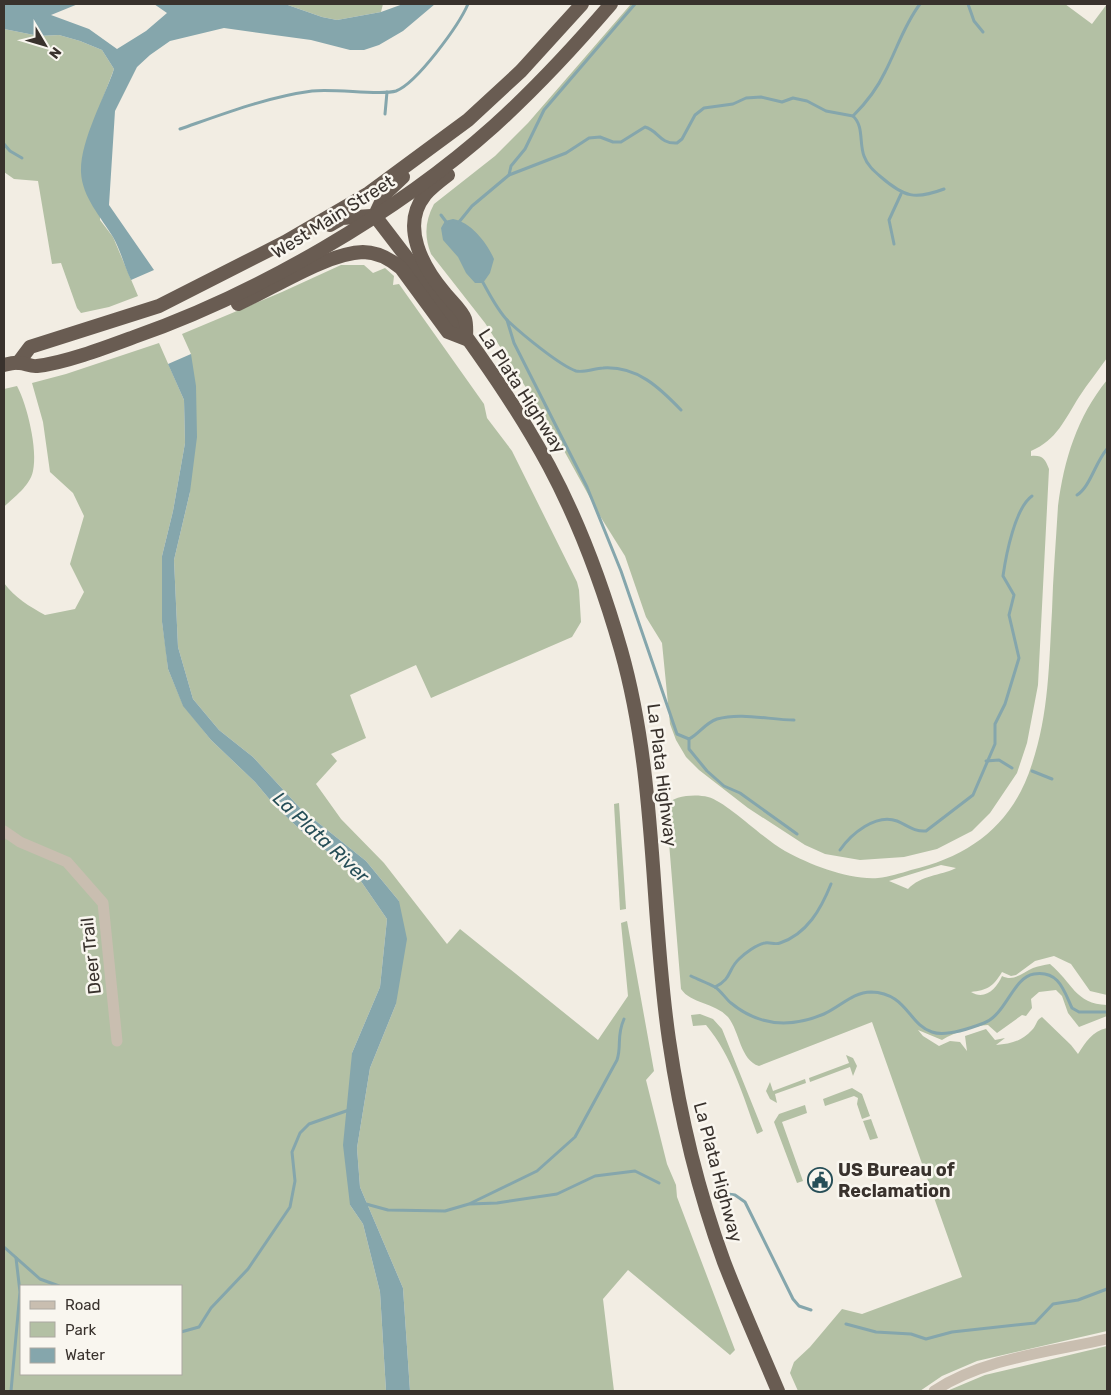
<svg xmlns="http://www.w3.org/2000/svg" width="1111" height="1395" font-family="Rubik,sans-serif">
<rect width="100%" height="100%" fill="#f2ede3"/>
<!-- green -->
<g fill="#b3c0a4" fill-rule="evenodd">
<polygon points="285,4 383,4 381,12 337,20 322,17"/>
<path d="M631,4H1065L1092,24L1107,4V358C1098,371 1088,383 1079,397C1065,419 1057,440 1031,451V456C1043,455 1045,459 1049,469L1038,685L1027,743L1017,773L990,813L972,831L937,849L904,857L860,860L825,854L805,845L748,808L699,770L686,757L676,740L670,724L662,643L646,617L625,556L600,516L551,427L485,323L431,254C424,236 425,221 434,204L495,156L528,123Z"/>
<polygon points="4,29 39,36 59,35 80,41 102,50 114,69 101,103 100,220 113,237 138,296 109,307 81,313 77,308 61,263 52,264 38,181 14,179 4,172"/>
<polygon points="341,265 364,265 373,273 385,268 394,276 393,285 399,284 484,404 487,418 512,451 577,582 579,590 581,622 572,637 431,698 416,665 350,695 366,738 331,754 337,761 316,784 341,819 384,863 447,944 460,929 598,1040 628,996 621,923 627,921 654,1071 646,1080 667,1164 676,1185 677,1197 735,1350 730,1355 628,1270 603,1299 614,1391 410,1391 403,1288 360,1187 357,1148 370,1068 396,1004 399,901 366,861 301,809 253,757 219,730 193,699 178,647 174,560 190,492 191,354 182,334 282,292"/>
<path d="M159,343L184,400L185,443L173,511L162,556V622L166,650L168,669L183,705L211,740L255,782L276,807L307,836L356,874L387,919L380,987L352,1053L350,1205L363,1224L380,1292L386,1391H4V583C15,598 29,606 45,615L75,609L84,592L70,564L84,516L73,493L50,472L43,422L32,383L66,374ZM21,1286H181V1374H21Z"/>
<path d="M1107,380V995L1090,991L1071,964L1054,956L1035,961L1016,975L1011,976L1002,972C993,987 987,990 971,992C985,1001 997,988 1002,976C1014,982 1022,973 1033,968C1038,966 1044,965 1050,964C1072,982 1075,1004 1107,1005V1016L1079,1027L1068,1013L1062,996L1056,990L1039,992L1031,999L1032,1008L1026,1016L1022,1015L997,1033L988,1025C973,1026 955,1032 942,1040L918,1030L923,1036L939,1046L950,1041L960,1042L967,1051L965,1036L986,1029L995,1040L1005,1038L996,1045C1011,1044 1022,1041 1032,1030C1037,1025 1036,1020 1042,1017L1071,1045L1078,1054C1086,1042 1092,1031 1107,1028V1331L977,1361L942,1376L920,1391H798L790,1373L794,1362L810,1347L842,1309L862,1314L962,1277L872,1022L759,1066C740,1060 740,1032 728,1017C714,1002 691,1004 681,989L666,806C673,795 696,794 708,797C727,802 763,839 785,851C811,865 848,880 878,878C889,877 901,873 911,870C971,856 1013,824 1032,764C1049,713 1049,663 1052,611C1053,576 1056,541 1058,506C1064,460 1077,417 1107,380ZM941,865L956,868C940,876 921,875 908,889L889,881Z"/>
<path d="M17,386C27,404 38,450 33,471C30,486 14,497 4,507V389Z"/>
<polygon points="619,803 626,909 620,910 614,804"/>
<path d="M700,1014L713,1019L722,1029L763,1131L757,1134C743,1096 732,1056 706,1025L693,1026L691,1015Z"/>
<polygon points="846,1055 853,1058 857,1066 853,1076 850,1067 810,1082 809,1078 849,1063"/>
<polygon points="805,1079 806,1083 775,1094 777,1103 770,1099 766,1091 770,1082 773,1091"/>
<polygon points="852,1088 862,1094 870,1116 862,1119 857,1104 858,1098 854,1096 825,1106 823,1099"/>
<polygon points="805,1105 807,1113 782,1122 803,1181 797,1183 774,1122 779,1114"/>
<polygon points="871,1119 878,1138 870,1140 863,1121"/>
<polygon points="1107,1346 1107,1391 947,1391 985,1375"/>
</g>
<!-- water -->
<g fill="#85a6ac">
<path d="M4,4H78L51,15L89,29L117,49L146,31L167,13L154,4H285L322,17L337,20L381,12L403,4H435L403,31L379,45L364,50H350L311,40L224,28L170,41L150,55L137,67L115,111L109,205L154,270L131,280C124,266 121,251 113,237C101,217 82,197 81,172C80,141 104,99 114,69L102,50L80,41L59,35L39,36L4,29Z"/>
<path d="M453,219C471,222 487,243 494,259L490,273L483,283H475L466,273L458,257L443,240L441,228L445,221Z"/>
<polygon points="191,354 196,386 197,437 190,492 174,560 178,647 193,699 219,730 253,757 301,809 366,861 399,901 407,939 396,1004 370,1068 357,1148 360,1187 403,1288 410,1391 386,1391 380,1292 363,1224 350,1205 343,1145 352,1053 380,987 387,919 356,874 307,836 276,807 255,782 211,740 183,706 168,669 162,622 162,556 173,511 185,443 184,400 168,364"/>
</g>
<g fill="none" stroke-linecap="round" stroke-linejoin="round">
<!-- stream -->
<g stroke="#85a6ac" stroke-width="3">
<polyline points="968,4 974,21 983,32"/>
<polyline points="385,114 387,92"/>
<path d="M853,116C866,103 877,89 885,72C897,49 904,25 920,4"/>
<path d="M180,129C223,114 267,97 312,91C334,88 381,96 396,91C417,83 459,25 468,4"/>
<polyline points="4,144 10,151 22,158"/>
<polyline points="509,175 511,166 525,149 544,110 635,4"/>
<polyline points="441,215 447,223"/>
<path d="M459,222L472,206L509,175L566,153L589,138L600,137L613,142H621L645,127C658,130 659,144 677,143L682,139L695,115L704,108L733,104L746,98L761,97L782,102L793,98L807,101L826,111L853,116C864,126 859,143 864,156C867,165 874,171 881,177C904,197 915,200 944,189"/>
<polyline points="894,244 889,220 901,194"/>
<path d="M481,279C489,293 497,310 508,321C522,334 559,365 576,371C584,373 595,368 603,368C637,366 659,387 681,410"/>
<path d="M507,320L514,343L587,487L621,571L677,734L689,739C699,734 705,723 717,719C741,712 770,720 794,720"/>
<path d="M1077,495C1090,487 1095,463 1107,449"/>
<polyline points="689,739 689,749 707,771 724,786 740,793 797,834"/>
<polyline points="986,761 999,760 1012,768"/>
<polyline points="1032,771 1052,779"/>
<path d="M840,850C851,834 876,813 897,821C907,825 914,832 926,831L973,795L995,744V724L1005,704L1019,658L1009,615L1014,595L1003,576C1006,555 1015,508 1032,496"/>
<path d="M691,976C699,980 708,983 715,987C721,991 726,999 731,1003C760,1027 791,1028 824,1014C840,1007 853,992 871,992C907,993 908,1024 932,1032C946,1037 971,1028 984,1023C1006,1015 1013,977 1034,974C1059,970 1064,991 1072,1008L1079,1012H1107"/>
<path d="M715,987C732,979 728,969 739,959C744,954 757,944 765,943C770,942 775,945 780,943C807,934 821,909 831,884"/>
<polyline points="728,1194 735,1195 745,1202 793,1299 799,1306 811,1310"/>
<path d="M366,1204L388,1210L445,1211L469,1204L537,1171L575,1137L617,1060C622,1045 616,1037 624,1019"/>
<polyline points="470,1204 497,1203 557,1194 595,1176 635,1171 659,1183"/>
<polyline points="4,1247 40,1279 59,1286"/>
<polyline points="846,1324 876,1332 911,1334 926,1339 952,1332 1035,1323 1053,1304 1078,1300 1107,1289"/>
<polyline points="181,1332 199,1327 211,1308 248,1269 290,1207 295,1181 292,1152 300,1133 309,1124 349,1110"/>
<polyline points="11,1391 20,1292 16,1258"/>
</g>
<!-- minor -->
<g stroke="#c9beb0" stroke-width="11">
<polyline points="4,831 20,842 67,862 103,903 117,1041"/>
<path d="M934,1391C984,1358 1050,1352 1107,1339"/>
</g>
<!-- trunk -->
<g stroke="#695c52" stroke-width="14">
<polyline points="375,215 385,194 403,177"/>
<path d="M375,216C436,296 501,377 549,466C580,524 603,587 621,650C657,777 650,910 669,1040C680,1116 698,1191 724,1262C741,1306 760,1348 778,1391"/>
<polyline points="330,225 342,218 371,216"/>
<path d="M238,304C272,289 327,253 363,252C377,252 390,259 401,268L448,332L466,339C466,333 467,325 465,319C462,310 450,300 444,292C423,267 400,226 425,195C431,188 440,181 448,175"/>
<polyline points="18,363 30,347 159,306 285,242 369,193 468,120 521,71 582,4"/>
<path d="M4,365C8,364 14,362 19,363C25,363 31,367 37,366C65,363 107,347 134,337C257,294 397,213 494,126C536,88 574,47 611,4"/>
</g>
</g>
<!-- icons -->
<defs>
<symbol id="civic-ring" viewBox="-11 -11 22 22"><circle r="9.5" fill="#f9f6ef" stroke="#264e57" stroke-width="1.5"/><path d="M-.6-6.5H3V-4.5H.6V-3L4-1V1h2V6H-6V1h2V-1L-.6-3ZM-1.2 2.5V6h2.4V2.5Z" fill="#264e57"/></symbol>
</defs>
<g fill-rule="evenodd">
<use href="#civic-ring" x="806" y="1166" width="28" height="28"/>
</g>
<g text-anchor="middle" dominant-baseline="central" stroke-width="5" stroke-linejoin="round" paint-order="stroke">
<!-- street labels -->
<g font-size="18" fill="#39322d" stroke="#f9f6ef">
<text transform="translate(333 217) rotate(-32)">West Main Street</text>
<text transform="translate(522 391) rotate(57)">La Plata Highway</text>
<text transform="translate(662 775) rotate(83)">La Plata Highway</text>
<text transform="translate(91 956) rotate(-96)">Deer Trail</text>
<text transform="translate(718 1172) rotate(75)">La Plata Highway</text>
</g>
<!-- poi labels -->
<g font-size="18" font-weight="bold" fill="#39322d" stroke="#f9f6ef" text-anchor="start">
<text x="838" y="1170">US Bureau of<tspan x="838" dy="21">Reclamation</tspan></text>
</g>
<!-- water labels -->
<g font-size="19" font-style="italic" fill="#264e57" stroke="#f9f6ef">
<text transform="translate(321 837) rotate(43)">La Plata River</text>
</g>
</g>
<!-- border -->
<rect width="1111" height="1395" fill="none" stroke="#39322d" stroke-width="10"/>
<!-- legend -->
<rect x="20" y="1285" width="162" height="90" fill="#f9f6ef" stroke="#aca8a1"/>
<rect x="30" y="1301" width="25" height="8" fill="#c9beb0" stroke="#aca8a1"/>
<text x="65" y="1310" font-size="15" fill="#39322d">Road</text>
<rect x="30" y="1322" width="25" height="15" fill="#b3c0a4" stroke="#aca8a1"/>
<text x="65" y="1335" font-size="15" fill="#39322d">Park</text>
<rect x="30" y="1348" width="25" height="15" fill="#85a6ac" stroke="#aca8a1"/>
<text x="65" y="1360" font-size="15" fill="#39322d">Water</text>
<!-- north arrow -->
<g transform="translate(45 45) rotate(128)" stroke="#f9f6ef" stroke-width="4" paint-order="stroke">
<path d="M0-4L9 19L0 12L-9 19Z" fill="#39322d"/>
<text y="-8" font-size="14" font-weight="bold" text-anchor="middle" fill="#39322d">N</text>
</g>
</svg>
